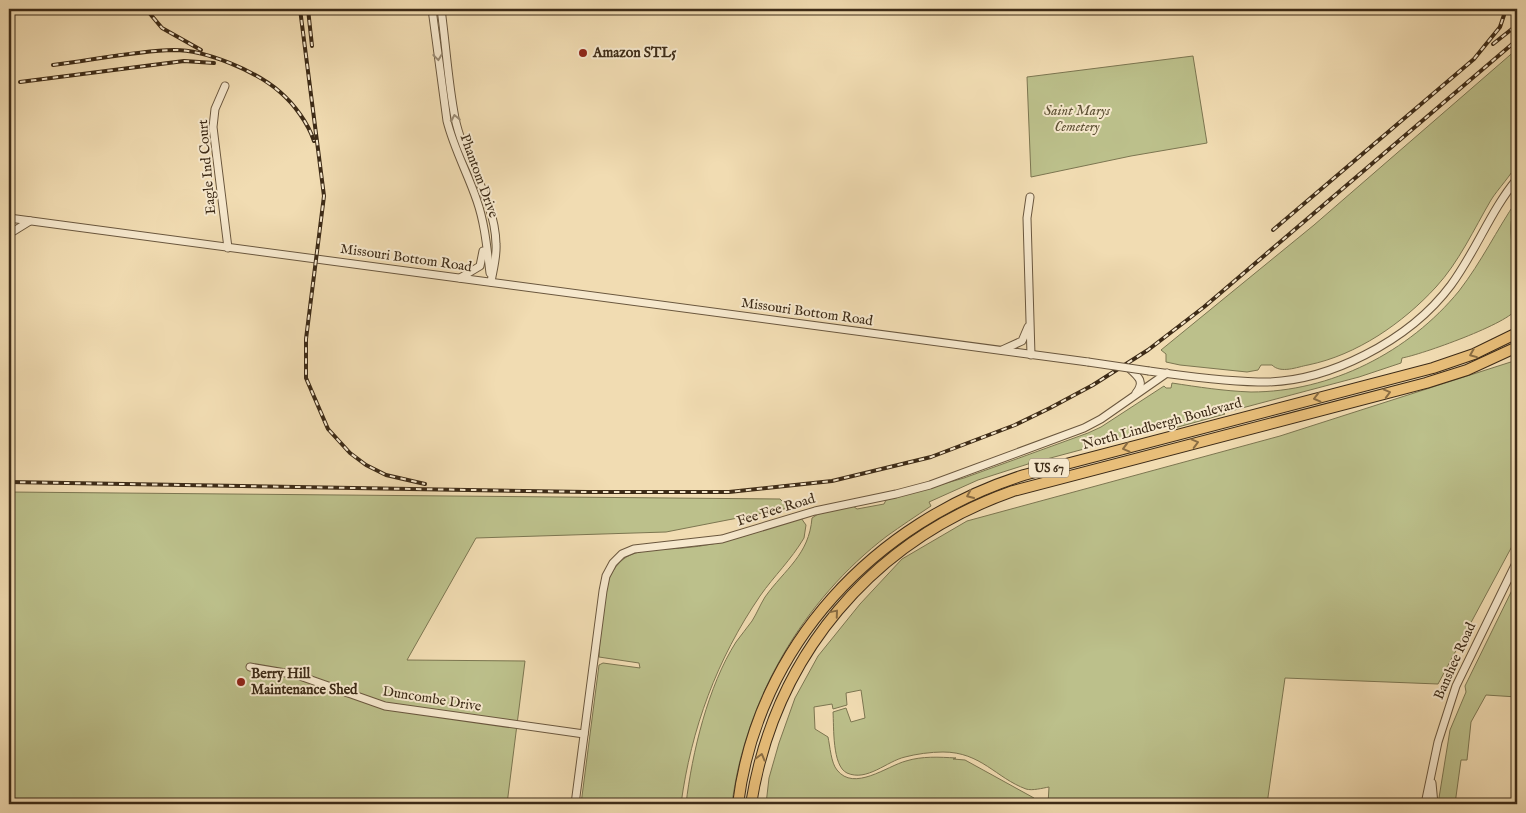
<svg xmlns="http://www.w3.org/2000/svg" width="1526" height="813" font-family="'IM FELL English',serif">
<rect width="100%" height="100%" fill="#f1dcb2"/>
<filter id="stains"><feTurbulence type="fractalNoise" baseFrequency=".004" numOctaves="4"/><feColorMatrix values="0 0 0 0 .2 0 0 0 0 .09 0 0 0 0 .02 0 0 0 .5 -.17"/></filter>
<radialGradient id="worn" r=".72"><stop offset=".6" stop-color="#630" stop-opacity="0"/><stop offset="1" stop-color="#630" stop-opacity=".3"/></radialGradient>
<!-- green -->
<g fill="#bcc08b" stroke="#7c7651">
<path d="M1517,49C1517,78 1517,107 1517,136C1517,144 1520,156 1517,163C1514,172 1497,190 1491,200C1474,229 1459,262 1436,287C1403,323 1357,355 1308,365C1297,367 1281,374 1272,365H1261L1258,370L1247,372L1180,365L1166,362V354L1161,350L1314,225Z"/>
<polygon points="1193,56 1207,143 1131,156 1031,177 1027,77"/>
<path d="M1517,200V235L1514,214C1503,229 1525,289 1517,308C1511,323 1420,355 1402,358L1401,363L1359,377L1227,412L1219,410L1225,414L1171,429L1170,426L1028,464L978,480L929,502L931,506C916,516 901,526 887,536C803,600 745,700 732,804H686C692,753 708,686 736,642C741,635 747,628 752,621C757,613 760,605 765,597C785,569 809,555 812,518L818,514L853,506L857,509L884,504L886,500L964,478L1088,433L1101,427L1164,386L1166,388H1171L1172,383C1198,387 1224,391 1251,392C1331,392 1409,352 1459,291C1482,261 1496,231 1517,200Z"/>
<path d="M1517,360V537L1438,684L1285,678L1267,804H1048L1049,787C1043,788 1032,791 1026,789C996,778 981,752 943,752C931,752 916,754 905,757C887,761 867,782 847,773C832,766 834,727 833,712L846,708L851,722L865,718L861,690L846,693L847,705L833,709L832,704L814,707L815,729L828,737C830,746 831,763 837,770C854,792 887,766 906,761C922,756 939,757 956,758L953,759L965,760L1034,798V804H766L769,778L779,743L795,698L818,656L860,604L902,559L967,521L1280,436Z"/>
<polygon points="9,492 780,499 789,508 666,532 476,538 407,660 525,661 507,804 9,804"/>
<path d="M801,518L806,525L804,538C791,560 774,576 760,596C717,659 691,729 681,804H581L599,665L603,663L640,668L639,663L599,657C601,628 598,584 620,562C635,547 664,550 683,548C725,545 761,530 801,518Z"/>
<polygon points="1517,580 1517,697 1486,695 1471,722 1467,760 1461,760 1455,804 1438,804 1450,730 1466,692 1465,686"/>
</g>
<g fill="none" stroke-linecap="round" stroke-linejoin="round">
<defs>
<g id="minor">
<path d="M432,9L447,121C454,149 468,174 477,201C485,224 487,249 490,273"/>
<path d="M441,9C446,45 448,82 455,118C464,162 495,198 496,244C497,256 493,270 491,282"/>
<polyline points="225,86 215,109 213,127 228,248"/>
<polyline points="1030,197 1027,218 1031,355"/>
<polyline points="9,218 1088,362"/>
<polyline points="9,234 30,221"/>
<polyline points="460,278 480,266 483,251"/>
<polyline points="1002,350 1022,341 1028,327"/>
<path d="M1129,368C1139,377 1145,382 1136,393"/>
<path d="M1149,371C1184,376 1222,381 1258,382C1327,384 1410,340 1451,285C1476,251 1491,210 1517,179"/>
<polyline points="250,667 297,675 385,706 584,734"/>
<polyline points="1432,783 1434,804"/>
<polyline points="575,804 603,591 606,576 613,563 622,554 634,549 722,539 815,511 896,494 930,485 1084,428 1101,419 1167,373"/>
<polyline points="1425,804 1438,742 1456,686 1517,561"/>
</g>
<g id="highway">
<path d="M738,804C758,645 875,522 1024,475L1433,368L1474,354L1517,333"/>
<path d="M751,804C775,655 872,541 1013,491L1426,383L1467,370L1517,347"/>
</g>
</defs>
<!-- minor casing -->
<use href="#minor" stroke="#6a573e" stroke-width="9"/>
<!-- highway casing -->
<use href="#highway" stroke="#3d2b17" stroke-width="12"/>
<!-- minor -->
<use href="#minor" stroke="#f6e8cd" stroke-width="7"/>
<!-- highway -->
<use href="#highway" stroke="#e8be79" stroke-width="10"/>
<defs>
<g id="rail">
<polyline points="146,9 162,28 201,50"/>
<polyline points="300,9 324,196 306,339 306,378 328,429 350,453 366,465 386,475 425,484"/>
<polyline points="308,9 312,46"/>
<polyline points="1493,44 1517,25"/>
<path d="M53,65C93,60 134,51 174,50C206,50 256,71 280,92C294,104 308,123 314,141"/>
<polyline points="20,82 184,61 214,63"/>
<polyline points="1273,230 1474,59 1500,27 1506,9"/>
<polyline points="9,482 587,492 729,492 832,481 931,457 1015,425 1050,408 1093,385 1148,350 1204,307 1517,40"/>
</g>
</defs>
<!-- rail casing -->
<use href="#rail" stroke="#3d2b17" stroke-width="4"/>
<!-- rail -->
<use href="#rail" stroke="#f6e8cd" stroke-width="2" stroke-dasharray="5.5" stroke-linecap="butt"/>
<defs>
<polyline id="minor-bridge" points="1088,362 1149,371"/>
</defs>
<!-- minor-bridge casing -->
<use href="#minor-bridge" stroke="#6a573e" stroke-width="9" stroke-linecap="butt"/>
<!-- minor-bridge -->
<use href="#minor-bridge" stroke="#f6e8cd" stroke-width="7"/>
</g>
<!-- one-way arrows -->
<defs><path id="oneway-chevron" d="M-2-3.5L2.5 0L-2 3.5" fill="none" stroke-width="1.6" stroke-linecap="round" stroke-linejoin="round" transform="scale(1.25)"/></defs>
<g stroke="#9a8a72">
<use href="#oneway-chevron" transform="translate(438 57) rotate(83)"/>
<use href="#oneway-chevron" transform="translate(455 118) rotate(-101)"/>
</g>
<g stroke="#8a6d43">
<use href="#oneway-chevron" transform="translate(1473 354) rotate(158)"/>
<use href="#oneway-chevron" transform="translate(1387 393) rotate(-15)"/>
<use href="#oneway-chevron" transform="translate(1317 398) rotate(166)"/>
<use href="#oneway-chevron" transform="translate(1195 443) rotate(-15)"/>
<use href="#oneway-chevron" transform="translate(1126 448) rotate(165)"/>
<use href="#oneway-chevron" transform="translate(970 495) rotate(156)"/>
<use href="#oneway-chevron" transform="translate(835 613) rotate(-50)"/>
<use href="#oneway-chevron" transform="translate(761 757) rotate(-75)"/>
</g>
<!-- markers -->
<g fill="#8f2418" stroke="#f6e8cd" stroke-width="2">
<circle cx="583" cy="53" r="5"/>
<circle cx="241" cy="682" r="5"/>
</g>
<g text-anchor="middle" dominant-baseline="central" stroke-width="4" stroke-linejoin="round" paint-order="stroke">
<!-- shield labels -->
<rect fill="#f6e8cd" stroke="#74644e" stroke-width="1" x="1029" y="458.5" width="40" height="19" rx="4"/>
<g font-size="12" font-weight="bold" fill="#3d2b17">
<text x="1049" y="468">US 67</text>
</g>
<!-- poi labels -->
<g font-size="14" font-weight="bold" fill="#3d2b17" stroke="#f6e8cd" text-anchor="start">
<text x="593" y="53">Amazon STL5</text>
<text x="251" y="674">Berry Hill<tspan x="251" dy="16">Maintenance Shed</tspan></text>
</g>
<!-- park labels -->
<g font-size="14" font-style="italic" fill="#5d5034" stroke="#f6e8cd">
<text x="1077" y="111">Saint Marys<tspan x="1077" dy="16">Cemetery</tspan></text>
</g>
<!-- street labels -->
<g font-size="14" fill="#3d2b17" stroke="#f6e8cd">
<text transform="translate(207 167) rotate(-95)">Eagle Ind Court</text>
<text transform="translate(479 176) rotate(70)">Phantom Drive</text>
<text transform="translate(406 258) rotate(8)">Missouri Bottom Road</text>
<text transform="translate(807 312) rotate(8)">Missouri Bottom Road</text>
<text transform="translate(1162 424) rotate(-15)">North Lindbergh Boulevard</text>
<text transform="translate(776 510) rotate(-17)">Fee Fee Road</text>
<text transform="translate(1455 661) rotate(-66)">Banshee Road</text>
<text transform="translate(432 699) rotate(9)">Duncombe Drive</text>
</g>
</g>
<!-- margin -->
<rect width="1526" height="813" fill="none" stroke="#f1dcb2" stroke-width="30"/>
<rect x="10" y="10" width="1506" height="793" fill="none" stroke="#3d2b17" stroke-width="2.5"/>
<rect x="15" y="15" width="1496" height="783" fill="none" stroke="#3d2b17"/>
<rect width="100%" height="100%" filter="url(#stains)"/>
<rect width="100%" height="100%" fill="url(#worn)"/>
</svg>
